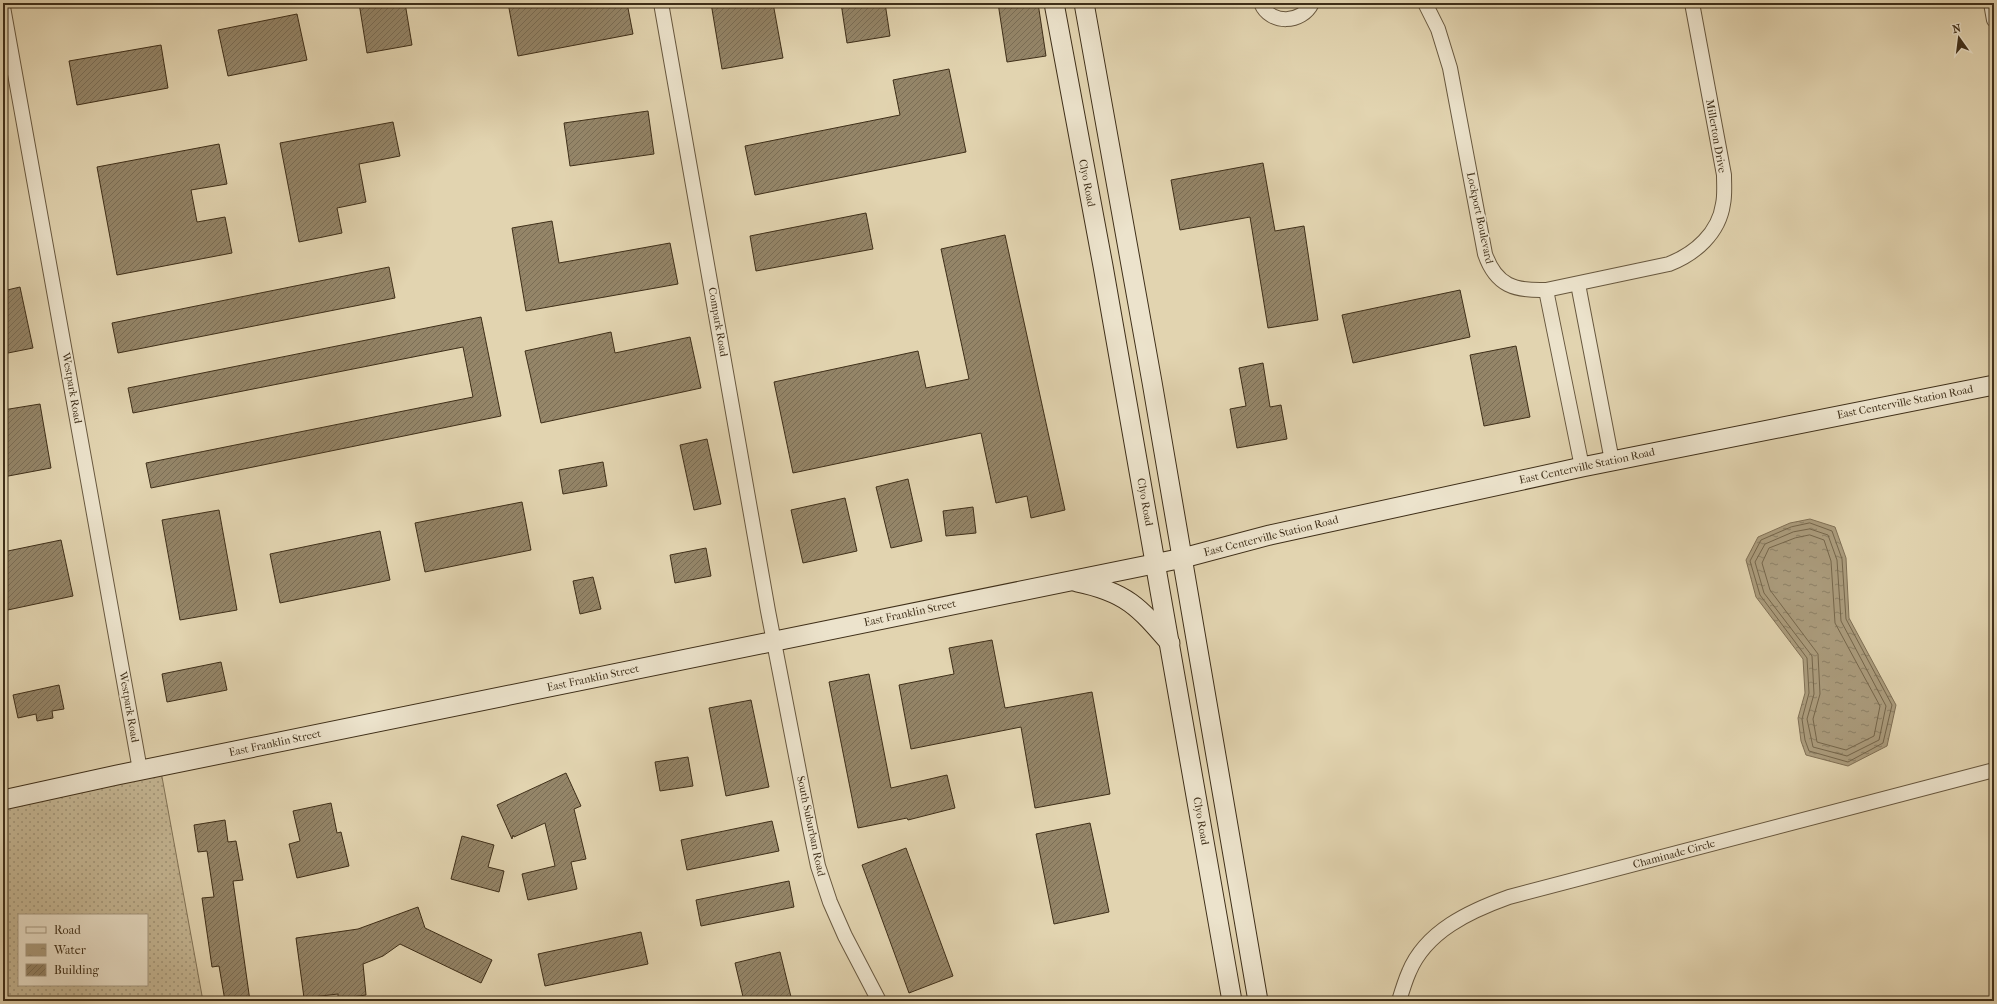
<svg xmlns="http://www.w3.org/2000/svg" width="1997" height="1004" font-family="'IM FELL French Canon',serif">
<defs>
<pattern id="grass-dots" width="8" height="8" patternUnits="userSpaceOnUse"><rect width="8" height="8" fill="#c6b896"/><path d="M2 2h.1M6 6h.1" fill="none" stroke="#a2967a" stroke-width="1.8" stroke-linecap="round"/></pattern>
<pattern id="water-ripples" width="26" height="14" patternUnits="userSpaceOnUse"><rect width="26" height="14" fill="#ab9c7d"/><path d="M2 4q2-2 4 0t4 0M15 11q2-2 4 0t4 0" fill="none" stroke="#8d8066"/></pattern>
<pattern id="building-hatch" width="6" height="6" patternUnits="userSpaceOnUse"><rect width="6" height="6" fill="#948568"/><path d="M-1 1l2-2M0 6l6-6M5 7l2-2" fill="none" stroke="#7a6d55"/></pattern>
</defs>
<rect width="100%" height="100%" fill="#e2d4b0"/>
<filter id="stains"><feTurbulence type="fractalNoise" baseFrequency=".005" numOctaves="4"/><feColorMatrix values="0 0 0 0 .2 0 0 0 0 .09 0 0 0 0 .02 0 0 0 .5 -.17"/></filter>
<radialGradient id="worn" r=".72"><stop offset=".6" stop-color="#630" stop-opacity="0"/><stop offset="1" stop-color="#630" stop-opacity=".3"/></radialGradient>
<!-- grass -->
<path fill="url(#grass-dots)" stroke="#827458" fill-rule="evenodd" d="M160,766L203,1001H3V799ZM19,915H147V985H19Z"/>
<!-- water -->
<polygon fill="url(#water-ripples)" stroke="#807055" points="1810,519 1835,527 1846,558 1849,618 1896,705 1887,746 1848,766 1806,755 1801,741 1798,718 1805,693 1803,659 1756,597 1746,560 1758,537 1790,523"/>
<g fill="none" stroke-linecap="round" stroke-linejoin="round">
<!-- shore -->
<g stroke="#75664b" stroke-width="1">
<polygon points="1810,523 1832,531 1842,559 1846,619 1892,705 1883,743 1848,762 1809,751 1805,740 1802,719 1809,693 1807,658 1760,595 1750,561 1761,540 1791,527"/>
<polygon points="1810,529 1828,535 1837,560 1841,621 1886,706 1879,740 1847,756 1813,747 1807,719 1814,694 1812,656 1764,593 1755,562 1765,544 1793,532"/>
<polygon points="1810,535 1824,540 1831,561 1835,623 1880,706 1874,736 1846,750 1817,742 1813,719 1820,694 1818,654 1770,590 1762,563 1769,548 1795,538"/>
</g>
</g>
<!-- building -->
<g fill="url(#building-hatch)" stroke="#3f2f19">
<polygon points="359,3 405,3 412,45 367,53"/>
<polygon points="508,3 627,3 633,34 518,56"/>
<polygon points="711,3 773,3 783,58 722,69"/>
<polygon points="841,3 885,3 890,36 847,43"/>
<polygon points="998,3 1038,3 1046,56 1007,62"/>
<polygon points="297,14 307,60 228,76 218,30"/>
<polygon points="161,45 168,88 77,105 69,61"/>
<polygon points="949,69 966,152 755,195 745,146 900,115 893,80"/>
<polygon points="648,111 654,154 570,166 564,123"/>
<polygon points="393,122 400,156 359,164 366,202 337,208 342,233 299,242 280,143"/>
<polygon points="219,144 227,184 191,190 197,222 225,217 232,253 117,275 97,167"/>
<polygon points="1263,163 1275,231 1304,226 1318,320 1268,328 1250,217 1180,230 1171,180"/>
<polygon points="866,213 873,249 756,271 750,236"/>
<polygon points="552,221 559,263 670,243 678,284 526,311 512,228"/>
<polygon points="1005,235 1065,510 1031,518 1027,496 996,503 981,433 793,473 774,382 918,351 926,388 969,379 941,249"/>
<polygon points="389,267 395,298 118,353 112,323"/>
<polygon points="20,287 33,348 3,354 3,291"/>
<polygon points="1460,290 1470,337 1353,363 1342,315"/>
<polygon points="481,317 501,416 151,488 146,463 473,397 463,347 133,413 128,388"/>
<polygon points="611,332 615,353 690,337 701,388 541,423 525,351"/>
<polygon points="1516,346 1530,417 1484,426 1470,355"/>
<polygon points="1263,363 1270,407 1281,405 1287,439 1237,448 1230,409 1246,406 1239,368"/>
<polygon points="40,404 51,468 3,477 3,410"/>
<polygon points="707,439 721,504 694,510 680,445"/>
<polygon points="603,462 607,486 563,494 559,470"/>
<polygon points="908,479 922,541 891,548 876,487"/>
<polygon points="845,498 857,551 803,563 791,510"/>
<polygon points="522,502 531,550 425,572 415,523"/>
<polygon points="973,507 976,533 946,536 943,511"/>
<polygon points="219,510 237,610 180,620 162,520"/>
<polygon points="380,531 390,580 280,603 270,554"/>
<polygon points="61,540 73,596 3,611 3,552"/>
<polygon points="706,548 711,576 675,583 670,555"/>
<polygon points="593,577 601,609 580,614 573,581"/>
<polygon points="992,640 1005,708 1092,692 1110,794 1035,808 1021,727 911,749 899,685 954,674 949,648"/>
<polygon points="221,662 227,690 167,702 162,674"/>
<polygon points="869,674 891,788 947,775 955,808 908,820 907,818 858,828 829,682"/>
<polygon points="59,685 64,709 52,711 53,718 37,721 36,714 18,718 13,695"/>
<polygon points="751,700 769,787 726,796 709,708"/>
<polygon points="688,757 693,786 660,791 655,762"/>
<polygon points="566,773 581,806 574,809 586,859 571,862 577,889 528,900 522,874 555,866 545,823 514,837 513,835 512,839 497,805"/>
<polygon points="331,803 337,833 341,832 349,866 297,878 289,844 300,841 293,811"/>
<polygon points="225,820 228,842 236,841 243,880 233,881 250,1001 225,1001 219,966 212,967 202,898 214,897 207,851 198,852 194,825"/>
<polygon points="772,821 779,851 687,870 681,840"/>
<polygon points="1090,823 1109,912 1054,924 1036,834"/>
<polygon points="462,836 494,845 488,867 504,871 499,892 451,879"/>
<polygon points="906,848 953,976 909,993 862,865"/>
<polygon points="789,881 794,907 701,926 696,900"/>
<polygon points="418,907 425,928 492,960 481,983 400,944 383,956 363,964 366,995 338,999 338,994 304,998 296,938 358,929"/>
<polygon points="641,932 648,964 545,986 538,954"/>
<polygon points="780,952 792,1001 744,1001 735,963"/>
</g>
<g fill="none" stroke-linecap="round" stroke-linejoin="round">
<defs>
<g id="street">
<polyline points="661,3 768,611 810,828 818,866 830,902 845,936 879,1001"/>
<path d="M1261,3C1270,25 1302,24 1312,3"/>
<path d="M1425,3L1438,29L1450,68L1485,254C1496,286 1515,291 1546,290L1669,264C1695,254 1719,233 1723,204C1725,195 1724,185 1724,175L1692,3"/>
<polyline points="1991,3 1994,20"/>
<polyline points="3,7 140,770"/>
<polyline points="1578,284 1612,461"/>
<polyline points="1546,290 1582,467"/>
<path d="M1399,1001C1402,991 1405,981 1409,972C1426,931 1470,911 1509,897L1994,770"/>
</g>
<g id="secondary">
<polyline points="1054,3 1103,266 1232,1001"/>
<polyline points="1084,3 1152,382 1258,1001"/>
<path d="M1077,582C1126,592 1139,607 1170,643"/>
<polyline points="3,800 117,775 1183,558 1270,535 1582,467 1994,385"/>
</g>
</defs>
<!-- street casing -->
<use href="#street" stroke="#68583f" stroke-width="16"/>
<!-- secondary casing -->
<use href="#secondary" stroke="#3f2f19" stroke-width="21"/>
<!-- street -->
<use href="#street" stroke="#ece3cc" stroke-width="14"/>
<!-- secondary -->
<use href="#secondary" stroke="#ece3cc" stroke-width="19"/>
</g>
<g text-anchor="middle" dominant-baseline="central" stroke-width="3.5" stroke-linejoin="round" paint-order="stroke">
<!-- street labels -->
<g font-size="11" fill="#3f2f19" stroke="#ece3cc">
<text transform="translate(1716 136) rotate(80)">Millerton Drive</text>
<text transform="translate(1087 183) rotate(79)">Clyo Road</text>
<text transform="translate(1480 218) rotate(78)">Lockport Boulevard</text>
<text transform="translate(718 322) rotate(80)">Compark Road</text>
<text transform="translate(72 388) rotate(80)">Westpark Road</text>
<text transform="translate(1905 402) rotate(-11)">East Centerville Station Road</text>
<text transform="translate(1587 466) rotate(-12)">East Centerville Station Road</text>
<text transform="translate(1145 502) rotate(80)">Clyo Road</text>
<text transform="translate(1271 536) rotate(-14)">East Centerville Station Road</text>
<text transform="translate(910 613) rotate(-12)">East Franklin Street</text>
<text transform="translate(593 678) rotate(-12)">East Franklin Street</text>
<text transform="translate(129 707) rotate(80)">Westpark Road</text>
<text transform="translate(275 743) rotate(-12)">East Franklin Street</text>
<text transform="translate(1201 821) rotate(80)">Clyo Road</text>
<text transform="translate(811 826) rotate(78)">South Suburban Road</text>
<text transform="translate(1674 854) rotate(-15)">Chaminade Circle</text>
</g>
</g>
<!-- margin -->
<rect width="1997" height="1004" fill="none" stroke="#e2d4b0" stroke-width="16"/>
<rect x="4" y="4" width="1989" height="996" fill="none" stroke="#3f2f19" stroke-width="2"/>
<rect x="8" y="8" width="1981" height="988" fill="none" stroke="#3f2f19"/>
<!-- legend -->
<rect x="18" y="914" width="130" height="72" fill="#ece3cc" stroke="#a79b84"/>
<rect x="26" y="927" width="20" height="6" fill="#ece3cc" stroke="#a79b84"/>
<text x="54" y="934" font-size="12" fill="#3f2f19">Road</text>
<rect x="26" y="944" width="20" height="12" fill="url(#water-ripples)" stroke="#a79b84"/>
<text x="54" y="954" font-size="12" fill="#3f2f19">Water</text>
<rect x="26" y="964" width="20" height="12" fill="url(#building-hatch)" stroke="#a79b84"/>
<text x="54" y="974" font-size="12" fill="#3f2f19">Building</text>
<!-- north arrow -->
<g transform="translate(1959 38) rotate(346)" stroke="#ece3cc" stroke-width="3" paint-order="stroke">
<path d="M0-3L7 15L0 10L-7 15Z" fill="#3f2f19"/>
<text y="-6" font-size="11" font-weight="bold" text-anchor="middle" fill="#3f2f19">N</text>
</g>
<rect width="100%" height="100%" filter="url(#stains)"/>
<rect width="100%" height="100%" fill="url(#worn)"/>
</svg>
